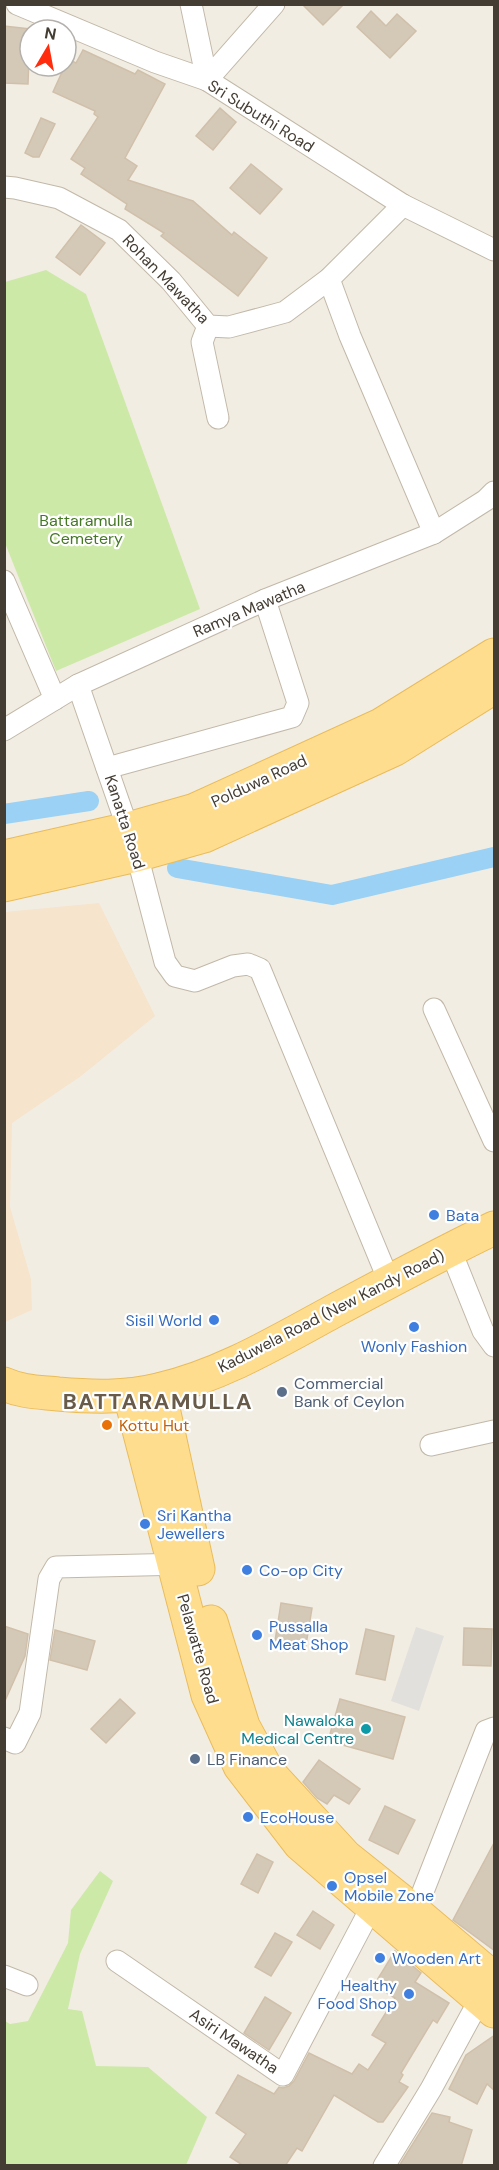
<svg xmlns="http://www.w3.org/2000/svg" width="499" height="2170" font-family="'DM Sans',sans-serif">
<rect width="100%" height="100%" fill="#f2ede3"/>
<!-- commercial -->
<polygon fill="#f6e4cc" points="99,903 155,1016 81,1076 12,1123 10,1207 31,1279 32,1310 5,1322 5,912"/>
<!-- green -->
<g fill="#cde9a8">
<polygon points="46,270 86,294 200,609 56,671 5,543 5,282"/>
<polygon points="100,1871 113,1881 80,1954 68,2009 82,2011 96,2066 148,2067 207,2117 186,2165 5,2165 5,2021 10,2024 28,2021 68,1943 71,1910"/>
</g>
<!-- parking -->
<polygon fill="#e2e0dc" points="416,1627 444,1636 419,1711 391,1701"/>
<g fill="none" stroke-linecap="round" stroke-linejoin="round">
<!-- canal -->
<g stroke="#9ad1f4" stroke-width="20">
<polyline points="4,814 89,801"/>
<polyline points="177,868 332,895 494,857"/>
</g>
</g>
<!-- building -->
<g fill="#d4c9b7" stroke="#d0c0aa" stroke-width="1.5">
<polygon points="302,4 344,4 323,25"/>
<polygon points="371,11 386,26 397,14 416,31 390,58 357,27"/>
<polygon points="4,26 30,29 28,84 4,83"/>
<polygon points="83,50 135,74 138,70 165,84 125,158 137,166 128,180 193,201 232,235 234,232 267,258 238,296 161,236 164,233 125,209 127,204 81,174 85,168 71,159 98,117 94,114 95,111 53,92 68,59 76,63"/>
<polygon points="220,108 236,122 213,150 196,136"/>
<polygon points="41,118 55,124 39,157 33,157 25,153"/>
<polygon points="251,164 282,189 260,214 230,188"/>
<polygon points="81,225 105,243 80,275 56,257"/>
<polygon points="281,1603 312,1608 306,1645 275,1641"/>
<polygon points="4,1626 28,1634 25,1656 4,1703"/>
<polygon points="464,1628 492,1629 491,1666 463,1665"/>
<polygon points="366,1629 394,1636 385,1680 356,1674"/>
<polygon points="55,1630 95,1641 87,1670 50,1660"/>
<polygon points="120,1699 135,1713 106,1743 91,1729"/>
<polygon points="340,1699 405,1717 393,1759 328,1741"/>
<polygon points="319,1760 360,1789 349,1804 334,1795 327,1804 317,1798 303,1782"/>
<polygon points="385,1806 415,1820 398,1854 369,1840"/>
<polygon points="495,1841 495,1951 453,1920"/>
<polygon points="257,1854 273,1862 258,1893 241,1884"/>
<polygon points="313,1911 334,1925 320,1949 297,1935"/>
<polygon points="275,1933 292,1942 271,1976 255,1967"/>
<polygon points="395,1951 421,1973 415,1982 449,2003 437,2023 433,2020 401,2073 403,2075 399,2082 408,2087 383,2122 378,2122 334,2095 302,2151 297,2148 285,2166 244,2166 230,2157 246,2134 216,2113 238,2075 274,2094 279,2087 283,2088 289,2086 294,2081 309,2053 352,2074 359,2064 368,2070 386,2043 372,2035 395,1998 374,1985"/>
<polygon points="265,1997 291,2013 269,2050 244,2033"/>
<polygon points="495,2035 495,2091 487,2084 477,2104 449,2089 466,2055"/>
<polygon points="432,2113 450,2117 449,2122 472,2130 461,2166 399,2166"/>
</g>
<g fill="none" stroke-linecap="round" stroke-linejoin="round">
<defs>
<g id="minor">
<polyline points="17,4 155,62 207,80 403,205 494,250"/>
<polyline points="191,4 207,80"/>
<polyline points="207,80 274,4"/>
<polyline points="4,187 15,188 59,198 119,230 171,281 208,326 229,327 285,312 329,279 403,205"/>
<polyline points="329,279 350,336 434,533"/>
<polyline points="208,326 202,342 218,418"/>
<polyline points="4,581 55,699"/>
<polyline points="78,685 137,855 165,962 175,976 195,981 233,966 248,964 260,969 389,1281"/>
<polyline points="4,730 78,685 265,600 434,533 486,500 494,492"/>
<polyline points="107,768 292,717 298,703 265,600"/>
<polyline points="434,1009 494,1141"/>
<polyline points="450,1249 483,1331 494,1346"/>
<polyline points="431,1445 494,1431"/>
<polyline points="4,1738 15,1743 30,1713 49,1579 56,1567 185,1564"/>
<polyline points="415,1912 486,1731 494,1728"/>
<polyline points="117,1961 283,2075 372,1906"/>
<polyline points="4,1976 27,1985"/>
<polyline points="384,2166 431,2089 486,1988"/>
</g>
<g id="primary">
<polyline points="4,857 128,829 195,810 381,725 494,655"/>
<polyline points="4,885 137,855 204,836 395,749 494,687"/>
<path d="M4,1384C21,1392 40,1392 58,1394C92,1397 125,1398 158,1390C220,1376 277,1342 332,1312C386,1283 440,1254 494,1228"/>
<polyline points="159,1390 198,1569"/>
<polyline points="130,1395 208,1695 240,1766 300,1844 494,2011"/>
<polyline points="211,1622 243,1726 268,1772 346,1857 415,1912 494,1979"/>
</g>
</defs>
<!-- minor casing -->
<use href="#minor" stroke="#c1b8a8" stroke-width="23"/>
<!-- primary casing -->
<use href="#primary" stroke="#e9bc5a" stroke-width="35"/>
<!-- minor -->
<use href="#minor" stroke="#fff" stroke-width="21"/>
<!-- primary -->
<use href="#primary" stroke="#ffdd8f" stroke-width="33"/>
</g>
<!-- markers -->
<g fill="#3f7fe0" stroke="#fff" stroke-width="2">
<circle cx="434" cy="1215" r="6"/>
<circle cx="214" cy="1320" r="6"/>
<circle cx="414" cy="1327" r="6"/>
<circle cx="145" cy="1524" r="6"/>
<circle cx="247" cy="1570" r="6"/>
<circle cx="257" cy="1635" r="6"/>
<circle cx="248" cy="1817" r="6"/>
<circle cx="332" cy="1886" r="6"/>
<circle cx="380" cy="1958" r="6"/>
<circle cx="409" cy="1994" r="6"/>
</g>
<g fill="#5c6f8a" stroke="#fff" stroke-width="2">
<circle cx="282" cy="1392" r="6"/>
<circle cx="195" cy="1759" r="6"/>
</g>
<circle fill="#e8710a" stroke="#fff" stroke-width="2" cx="107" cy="1425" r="6"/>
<circle fill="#0f9aa8" stroke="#fff" stroke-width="2" cx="366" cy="1729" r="6"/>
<g text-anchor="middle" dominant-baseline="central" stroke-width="4.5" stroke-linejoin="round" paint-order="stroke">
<!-- street labels -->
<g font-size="16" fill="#443d33" stroke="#fff">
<text transform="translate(261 116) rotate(32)">Sri Subuthi Road</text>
<text transform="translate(166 279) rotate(46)">Rohan Mawatha</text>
<text transform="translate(249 609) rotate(-23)">Ramya Mawatha</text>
<text transform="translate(259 781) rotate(-25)">Polduwa Road</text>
<text transform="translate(125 822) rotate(72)">Kanatta Road</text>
<text transform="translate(331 1311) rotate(-27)">Kaduwela Road (New Kandy Road)</text>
<text transform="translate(198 1649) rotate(74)">Pelawatte Road</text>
<text transform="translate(234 2041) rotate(34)">Asiri Mawatha</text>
</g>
<!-- park labels -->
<g font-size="16" fill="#457824" stroke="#fff">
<text x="86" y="520">Battaramulla<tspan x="86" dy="18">Cemetery</tspan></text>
</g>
<!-- shop labels -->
<g font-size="16" fill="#366cbe" stroke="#fff" text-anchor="start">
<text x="446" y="1215">Bata</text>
<text x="202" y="1320" text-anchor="end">Sisil World</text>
<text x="414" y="1346" text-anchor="middle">Wonly Fashion</text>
<text x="157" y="1515">Sri Kantha<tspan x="157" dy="18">Jewellers</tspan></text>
<text x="259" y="1570">Co-op City</text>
<text x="269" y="1626">Pussalla<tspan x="269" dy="18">Meat Shop</tspan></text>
<text x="260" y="1817">EcoHouse</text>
<text x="344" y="1877">Opsel<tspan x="344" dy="18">Mobile Zone</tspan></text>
<text x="392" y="1958">Wooden Art</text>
<text x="397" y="1985" text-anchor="end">Healthy<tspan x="397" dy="18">Food Shop</tspan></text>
</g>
<!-- service labels -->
<g font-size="16" fill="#4e5e75" stroke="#fff" text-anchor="start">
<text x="294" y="1383">Commercial<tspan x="294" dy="18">Bank of Ceylon</tspan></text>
<text x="207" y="1759">LB Finance</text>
</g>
<!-- food labels -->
<g font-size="16" fill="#c56008" stroke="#fff" text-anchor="start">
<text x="119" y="1425">Kottu Hut</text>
</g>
<!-- culture labels -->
<g font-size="16" fill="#0d838f" stroke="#fff" text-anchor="end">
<text x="354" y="1720">Nawaloka<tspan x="354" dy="18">Medical Centre</tspan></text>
</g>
<!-- district labels -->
<g font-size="22" font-weight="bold" letter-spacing="1.5" fill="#685b49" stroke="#fff">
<text x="158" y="1401">BATTARAMULLA</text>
</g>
</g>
<!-- border -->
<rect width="499" height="2170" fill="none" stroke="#443d33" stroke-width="12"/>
<!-- north arrow -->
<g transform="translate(48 48) rotate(10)"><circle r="28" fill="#ffffff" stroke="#b4b1ad" stroke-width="1.5"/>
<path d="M0-4.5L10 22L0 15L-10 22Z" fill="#ff2d0d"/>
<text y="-9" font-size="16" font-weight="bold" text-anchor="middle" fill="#443d33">N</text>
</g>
</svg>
